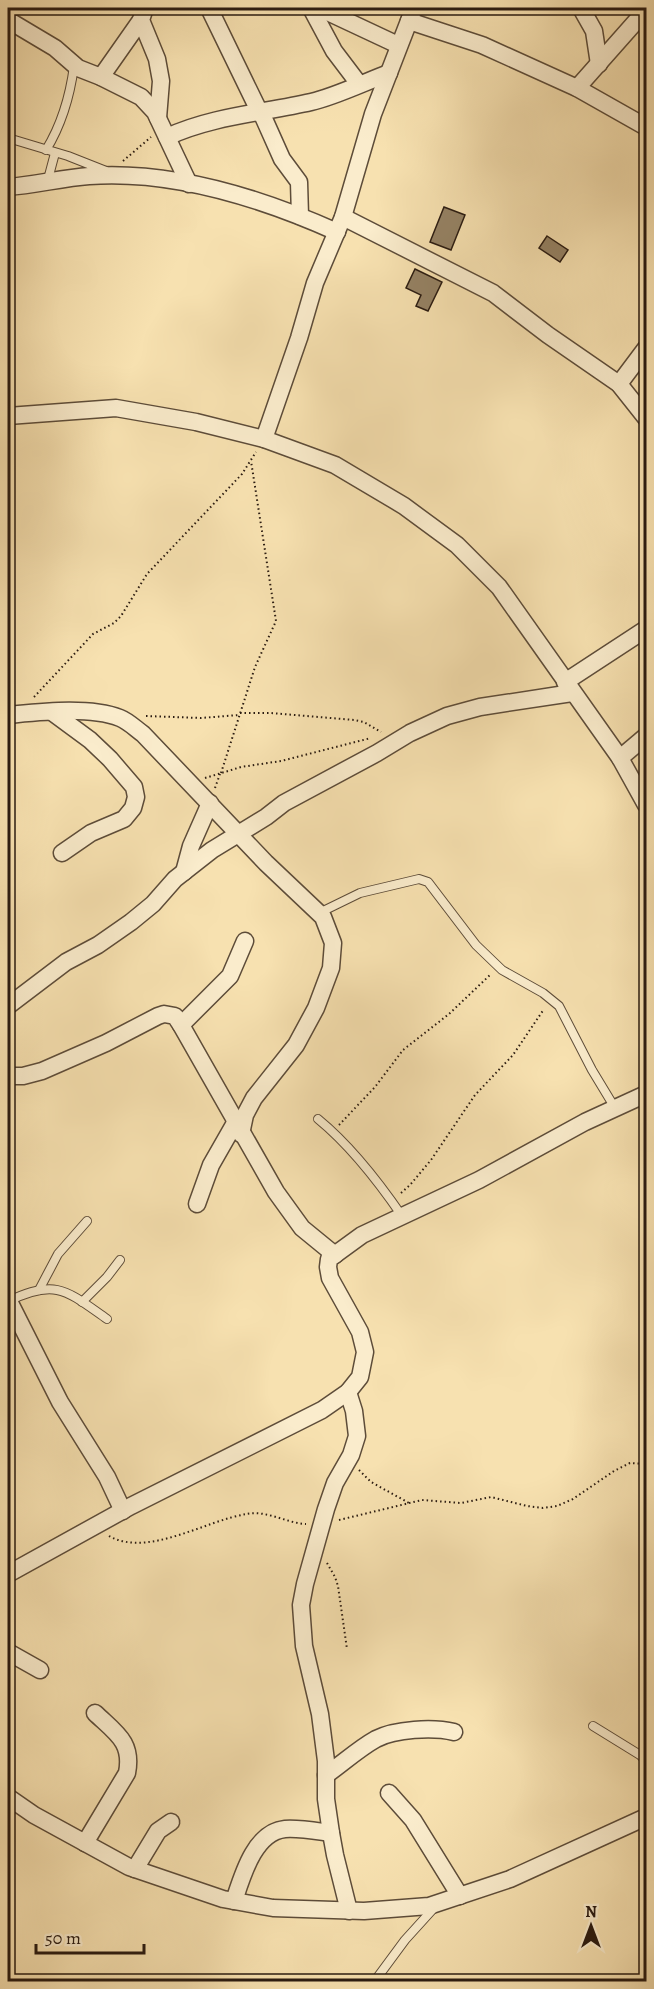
<svg xmlns="http://www.w3.org/2000/svg" width="654" height="1989" font-family="Alegreya,serif">
<rect width="100%" height="100%" fill="#f7e1b0"/>
<filter id="stains"><feTurbulence type="fractalNoise" baseFrequency=".00333" numOctaves="4"/><feColorMatrix values="0 0 0 0 .2 0 0 0 0 .09 0 0 0 0 .02 0 0 0 .5 -.17"/></filter>
<radialGradient id="worn" r=".72"><stop offset=".6" stop-color="#630" stop-opacity="0"/><stop offset="1" stop-color="#630" stop-opacity=".3"/></radialGradient>
<!-- building -->
<g fill="#958264" stroke="#2a1b11" stroke-width="1.5">
<polygon points="444,207 465,215 451,250 430,242"/>
<polygon points="547,236 568,250 560,262 539,248"/>
<polygon points="415,269 442,282 428,311 416,306 421,295 406,288"/>
</g>
<g fill="none" stroke-linecap="round" stroke-linejoin="round">
<defs>
<g id="lane">
<polyline points="8,138 68,156 106,171"/>
<path d="M46,150C62,124 70,96 74,66"/>
<polyline points="47,183 55,153"/>
<polyline points="319,913 360,893 419,879 428,882 476,945 502,970 543,993 559,1006 592,1070 615,1108"/>
<path d="M318,1119C351,1146 378,1181 402,1216"/>
<polyline points="39,1290 58,1254 87,1221"/>
<path d="M9,1301C56,1278 67,1291 107,1319"/>
<polyline points="82,1302 107,1277 120,1260"/>
<polyline points="593,1726 640,1755 646,1761"/>
<polyline points="374,1982 405,1940 434,1908"/>
</g>
<g id="street">
<polyline points="145,8 141,20 157,59 161,81 158,118"/>
<polyline points="209,8 260,113"/>
<polyline points="311,8 334,51 359,84"/>
<polyline points="319,8 398,45"/>
<polyline points="581,8 594,31 599,64"/>
<polyline points="8,20 55,48 78,68 101,77 141,97 155,112 189,184"/>
<polyline points="409,21 482,45 577,88 646,127"/>
<polyline points="101,77 141,20"/>
<polyline points="577,88 646,10"/>
<polyline points="261,112 282,159 299,182 300,216"/>
<path d="M167,137C212,116 263,113 311,102C334,97 365,82 389,73"/>
<path d="M8,187C35,185 62,178 89,176C173,170 261,198 337,232"/>
<polyline points="343,217 493,293 548,335 619,384 646,418"/>
<polyline points="619,384 646,348"/>
<polyline points="8,416 116,408 196,422 264,439 335,465 404,506 457,545 499,587 620,758 646,805"/>
<polyline points="264,439 299,338 315,283 343,217 373,114 414,8"/>
<polyline points="565,682 646,629"/>
<polyline points="52,712 90,740 110,759 134,787 136,797 133,808 124,819 91,833 62,853"/>
<path d="M8,715C40,712 89,706 120,718C128,721 136,729 143,734L266,863L323,917L333,943L331,968L316,1008L296,1045L254,1098L245,1115L241,1134"/>
<polyline points="620,758 646,736"/>
<polyline points="184,872 191,846 210,803"/>
<polyline points="8,1006 66,962 98,945 131,922 153,904 175,879 212,850 266,817 284,803 377,753 410,733 447,716 480,707 572,693"/>
<polyline points="181,1025 230,976 245,941"/>
<polyline points="8,1076 23,1076 42,1071 106,1043 158,1016 164,1014 175,1016 181,1025 276,1192 302,1228 335,1255"/>
<polyline points="197,1204 211,1165 235,1123"/>
<polyline points="8,1299 60,1402 107,1477 123,1511"/>
<polyline points="348,1392 354,1411 357,1436 351,1455 335,1483 326,1509 305,1584 301,1605 304,1646 320,1714 326,1761 326,1799 331,1833 335,1855 349,1911"/>
<polyline points="8,1574 131,1506 322,1410 348,1392 360,1377 365,1352 360,1332 330,1278 328,1267 329,1259 362,1235 479,1180 585,1122 646,1094"/>
<polyline points="8,1652 40,1670"/>
<path d="M326,1775C342,1764 358,1749 376,1739C395,1729 433,1727 454,1732"/>
<polyline points="389,1793 413,1820 460,1896"/>
<polyline points="8,1797 34,1815 129,1867 223,1899 273,1908 364,1911 429,1906 510,1879 646,1817"/>
<path d="M85,1843L127,1773C133,1742 116,1733 95,1713"/>
<polyline points="135,1869 158,1831 171,1822"/>
<path d="M234,1901C242,1877 254,1832 285,1829C300,1828 316,1831 331,1833"/>
</g>
</defs>
<!-- lane casing -->
<use href="#lane" stroke="#5d4c39" stroke-width="10"/>
<!-- street casing -->
<use href="#street" stroke="#5d4c39" stroke-width="19"/>
<!-- path -->
<g stroke="#2a1b11" stroke-width="2" stroke-dasharray="1.5 3" stroke-linecap="butt">
<polyline points="123,161 151,137"/>
<polyline points="34,697 93,634 114,623 121,616 147,574 242,474 256,452"/>
<polyline points="240,713 271,713 354,720 364,722 381,732"/>
<polyline points="146,716 201,718 239,715"/>
<polyline points="221,773 255,667 276,621 251,461"/>
<polyline points="205,778 241,767 281,761 371,738"/>
<polyline points="215,788 220,774"/>
<polyline points="339,1125 375,1087 403,1050 449,1014 490,975"/>
<polyline points="401,1193 410,1185 431,1160 475,1095 513,1055 544,1009"/>
<polyline points="359,1470 371,1482 409,1503"/>
<polyline points="339,1520 422,1500 461,1503 491,1497 527,1506 543,1508 557,1506 573,1499 614,1471 630,1463 646,1464"/>
<path d="M109,1536C148,1558 206,1520 247,1514C267,1510 286,1523 306,1524"/>
<polyline points="327,1563 335,1577 338,1586 347,1649"/>
</g>
<!-- lane -->
<use href="#lane" stroke="#faeccc" stroke-width="8"/>
<!-- street -->
<use href="#street" stroke="#faeccc" stroke-width="16"/>
</g>
<!-- margin -->
<rect width="654" height="1989" fill="none" stroke="#f7e1b0" stroke-width="30"/>
<rect x="9" y="9" width="636" height="1971" fill="none" stroke="#2a1b11" stroke-width="3"/>
<rect x="15" y="15" width="624" height="1959" fill="none" stroke="#2a1b11" stroke-width="1.5"/>
<!-- north arrow -->
<g transform="translate(591 1926)" stroke="#faeccc" stroke-width="4.5" paint-order="stroke">
<path d="M0-4.5L10 22L0 15L-10 22Z" fill="#2a1b11"/>
<text y="-9" font-size="16" font-weight="bold" text-anchor="middle" fill="#2a1b11">N</text>
</g>
<!-- scale -->
<path d="M36 1944v9h108v-9" fill="none" stroke="#2a1b11" stroke-width="3"/>
<text x="45" y="1944" font-size="18" fill="#2a1b11" stroke="#faeccc" stroke-width="4.5" paint-order="stroke">50 m</text>
<rect width="100%" height="100%" filter="url(#stains)"/>
<rect width="100%" height="100%" fill="url(#worn)"/>
</svg>
